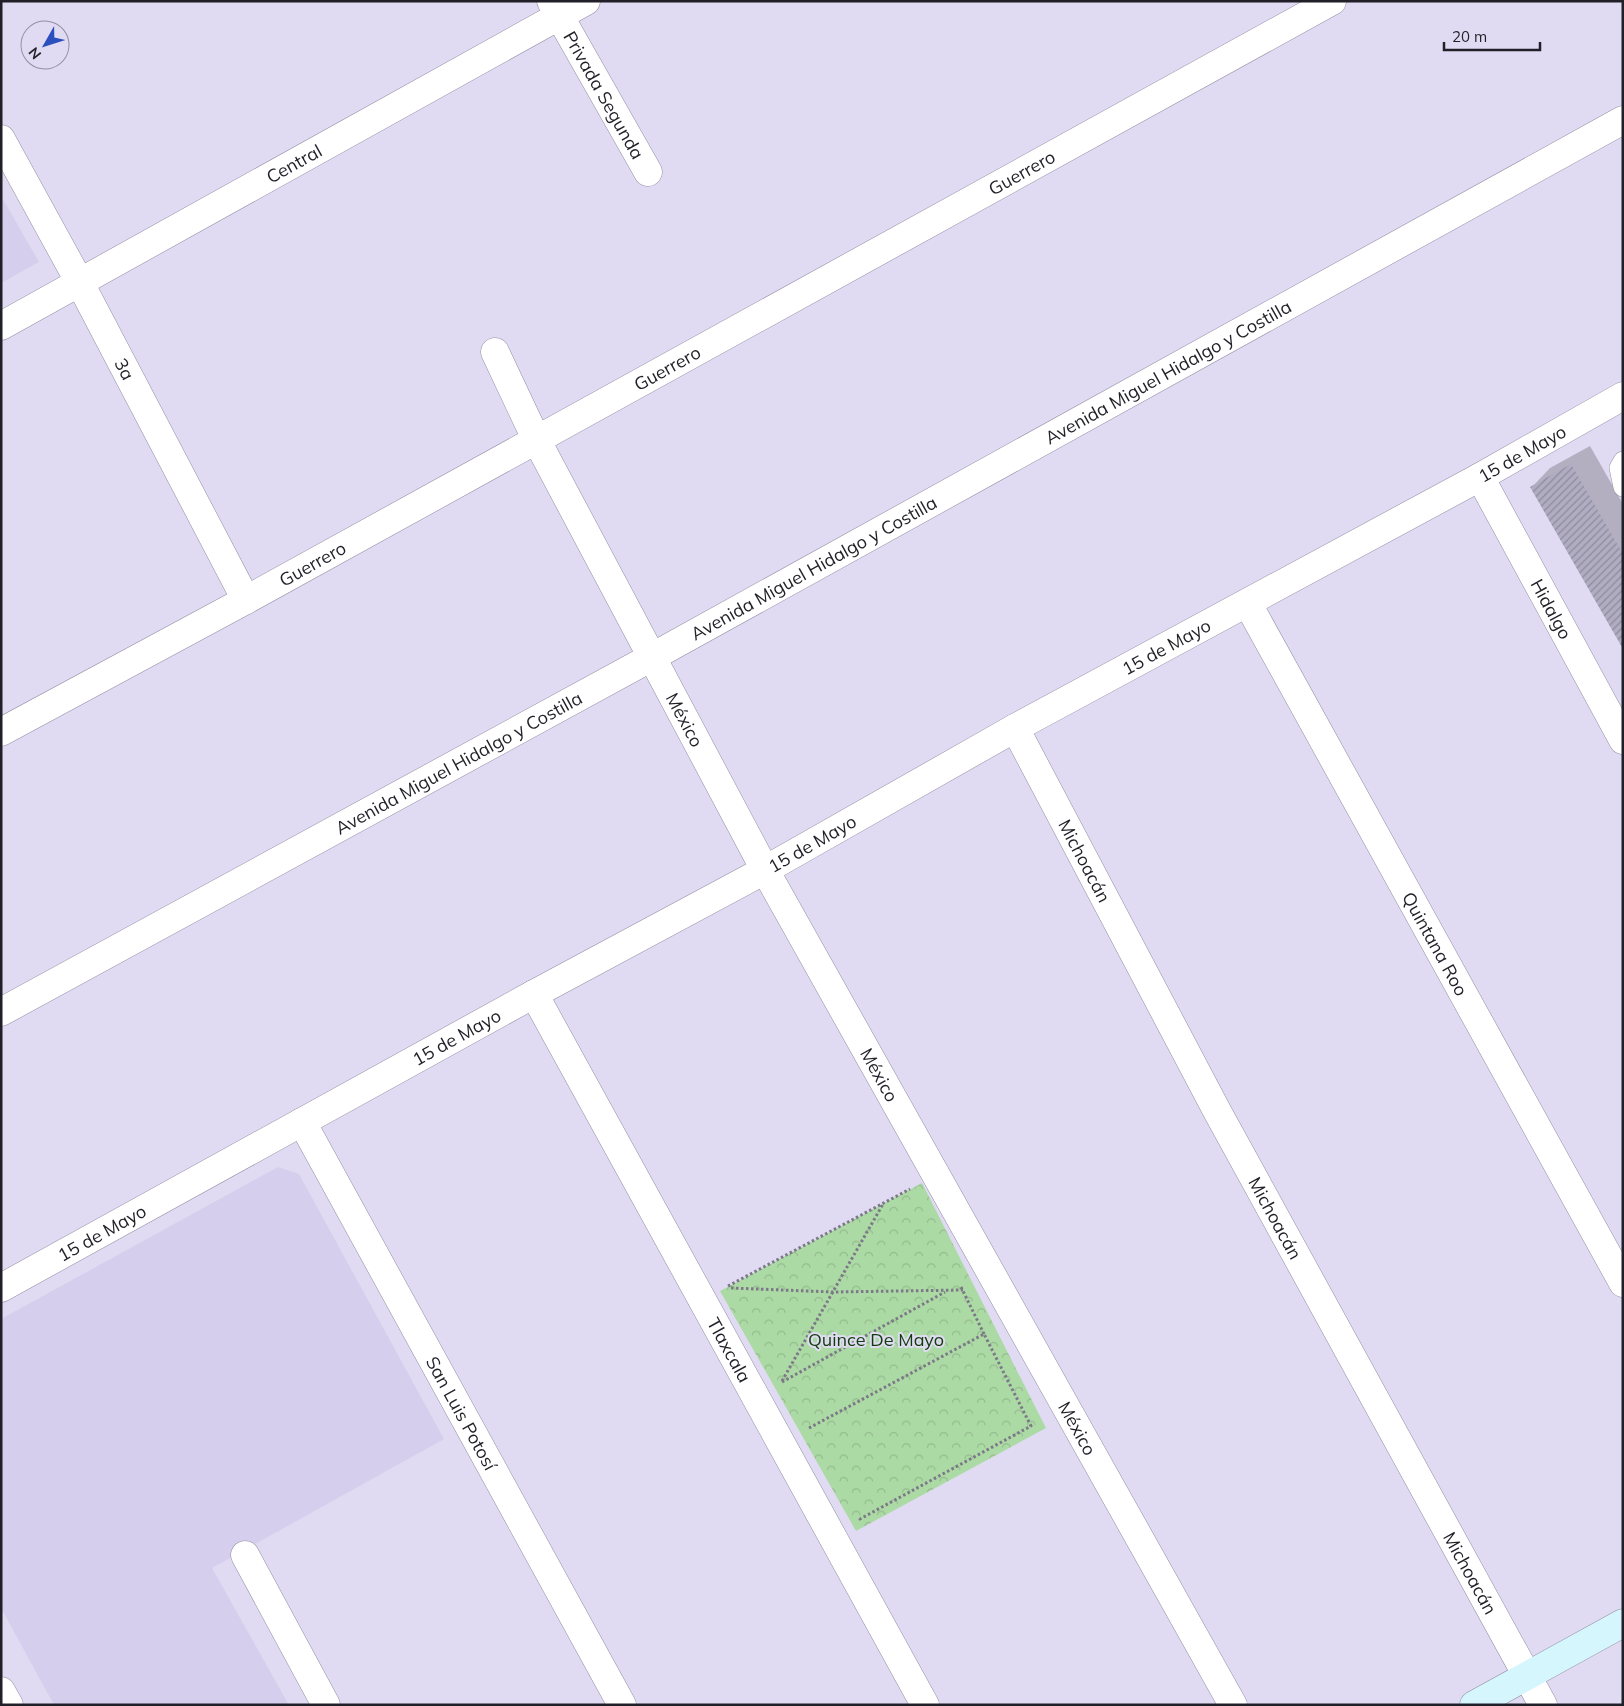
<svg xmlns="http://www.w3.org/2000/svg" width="1624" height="1706" font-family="Mulish,sans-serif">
<defs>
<pattern id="park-crowns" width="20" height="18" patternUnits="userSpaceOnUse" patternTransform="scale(1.25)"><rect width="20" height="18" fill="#acdaa5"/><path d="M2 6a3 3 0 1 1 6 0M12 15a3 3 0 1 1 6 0" fill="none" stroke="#94bb8e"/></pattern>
<pattern id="building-hatch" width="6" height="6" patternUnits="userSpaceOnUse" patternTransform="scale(1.25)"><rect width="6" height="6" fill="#b0acc1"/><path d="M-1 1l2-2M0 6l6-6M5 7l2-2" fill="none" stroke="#8f8b9d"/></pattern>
</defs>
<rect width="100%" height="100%" fill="#e0dbf2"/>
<!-- built -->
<g fill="#d5cfed">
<polygon points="1,196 39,262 1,283"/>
<polygon points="278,1167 299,1174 444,1439 212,1568 289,1705 54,1705 1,1608 1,1319"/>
</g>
<!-- park -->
<polygon fill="url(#park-crowns)" points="922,1183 1046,1428 856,1531 720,1291"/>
<!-- shadow -->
<polygon fill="#0003" points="1590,446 1623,504 1623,646 1532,487 1550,468"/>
<!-- building -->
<polygon fill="url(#building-hatch)" points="1571,464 1623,554 1623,649 1530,487"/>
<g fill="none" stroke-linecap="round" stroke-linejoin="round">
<defs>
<polyline id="lane" points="1623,461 1619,468 1623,487"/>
<g id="street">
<path id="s1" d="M551,1L648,172"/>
<path id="s2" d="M1,139L80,283L246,600"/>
<path id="s3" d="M1,326L586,1"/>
<path id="s4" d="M495,352L536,439L765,870L1233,1705"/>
<path id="s5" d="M1480,477L1623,740"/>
<path id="s6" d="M1248,604L1623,1283"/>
<path id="s7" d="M1015,728L1217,1111L1543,1705"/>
<path id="s8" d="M1,732L246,600L1332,1"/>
<path id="s9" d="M534,994L925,1705"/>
<path id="s10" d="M1,1012L652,657L1623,120"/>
<path id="s11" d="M302,1122L622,1705"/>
<path id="s12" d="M1,1288L534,994L765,870L1015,728L1480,477L1623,396"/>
<polyline points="245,1555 326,1705"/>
<polyline points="1,1691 9,1705"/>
</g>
<polyline id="secondary" points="1474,1705 1623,1623"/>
</defs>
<!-- lane casing -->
<use href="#lane" stroke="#938fa4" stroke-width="20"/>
<!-- street casing -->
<use href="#street" stroke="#938fa4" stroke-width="29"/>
<!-- secondary casing -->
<use href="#secondary" stroke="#938fa4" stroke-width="29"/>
<!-- path -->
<g stroke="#7c7887" stroke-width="3" stroke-dasharray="2.5 2.5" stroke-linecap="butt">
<polyline points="728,1286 910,1189"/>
<polyline points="961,1287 984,1334"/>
<polyline points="731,1288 833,1292 963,1290"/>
<polyline points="782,1381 883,1204"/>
<polyline points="782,1382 945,1292"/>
<polyline points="809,1428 984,1334 1031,1426 860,1519 859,1517"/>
</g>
<!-- lane -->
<use href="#lane" stroke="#fff" stroke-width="19"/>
<!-- street -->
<use href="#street" stroke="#fff" stroke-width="28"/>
<!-- secondary -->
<use href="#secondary" stroke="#d6f6fd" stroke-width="28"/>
</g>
<g text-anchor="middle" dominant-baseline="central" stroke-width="4" stroke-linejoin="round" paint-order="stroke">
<!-- street labels -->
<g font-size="18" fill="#211f27" stroke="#e0dbf2">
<text stroke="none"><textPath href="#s1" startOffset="108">Privada Segunda</textPath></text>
<text stroke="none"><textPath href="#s3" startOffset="335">Central</textPath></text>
<text stroke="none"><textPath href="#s8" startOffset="1164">Guerrero</textPath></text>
<text stroke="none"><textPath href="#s8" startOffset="759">Guerrero</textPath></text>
<text stroke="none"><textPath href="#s2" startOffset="261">3a</textPath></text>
<text stroke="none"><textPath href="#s10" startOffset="1331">Avenida Miguel Hidalgo y Costilla</textPath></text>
<text stroke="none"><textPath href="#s12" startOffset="1735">15 de Mayo</textPath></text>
<text stroke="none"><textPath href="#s8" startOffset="354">Guerrero</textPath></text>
<text stroke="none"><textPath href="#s10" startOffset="926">Avenida Miguel Hidalgo y Costilla</textPath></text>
<text stroke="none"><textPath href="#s5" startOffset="150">Hidalgo</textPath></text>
<text stroke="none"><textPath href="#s12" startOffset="1330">15 de Mayo</textPath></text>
<text stroke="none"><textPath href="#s4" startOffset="414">México</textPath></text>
<text stroke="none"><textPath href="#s10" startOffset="521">Avenida Miguel Hidalgo y Costilla</textPath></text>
<text stroke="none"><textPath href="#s12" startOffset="925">15 de Mayo</textPath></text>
<text stroke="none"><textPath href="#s7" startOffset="150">Michoacán</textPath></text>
<text stroke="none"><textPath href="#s6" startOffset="388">Quintana Roo</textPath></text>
<text stroke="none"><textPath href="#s12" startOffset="520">15 de Mayo</textPath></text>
<text stroke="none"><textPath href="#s4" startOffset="819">México</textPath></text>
<text stroke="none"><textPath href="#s7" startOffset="555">Michoacán</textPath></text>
<text stroke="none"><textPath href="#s12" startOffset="115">15 de Mayo</textPath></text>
<text stroke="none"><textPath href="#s9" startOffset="406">Tlaxcala</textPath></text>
<text stroke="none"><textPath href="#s11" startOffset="332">San Luis Potosí</textPath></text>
<text stroke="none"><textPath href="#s4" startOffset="1224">México</textPath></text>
<text stroke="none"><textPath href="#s7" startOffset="960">Michoacán</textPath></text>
</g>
<!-- park labels -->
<g font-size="18" fill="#103b0a" stroke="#e0dbf2">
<text x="876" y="1339">Quince De Mayo</text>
</g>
</g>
<!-- border -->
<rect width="1624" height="1706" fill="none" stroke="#211f27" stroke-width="5"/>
<!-- north arrow -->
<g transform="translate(45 45) rotate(231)"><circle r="24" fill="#e0dbf2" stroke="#9490a1"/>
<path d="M0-4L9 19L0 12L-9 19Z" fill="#2c4fbe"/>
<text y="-8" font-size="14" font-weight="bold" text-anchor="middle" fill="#211f27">N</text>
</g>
<!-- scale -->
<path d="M1444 42v8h96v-8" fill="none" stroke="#211f27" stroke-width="2.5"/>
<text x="1452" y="42" font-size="15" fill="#211f27" stroke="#e0dbf2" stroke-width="4" paint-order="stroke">20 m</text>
</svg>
